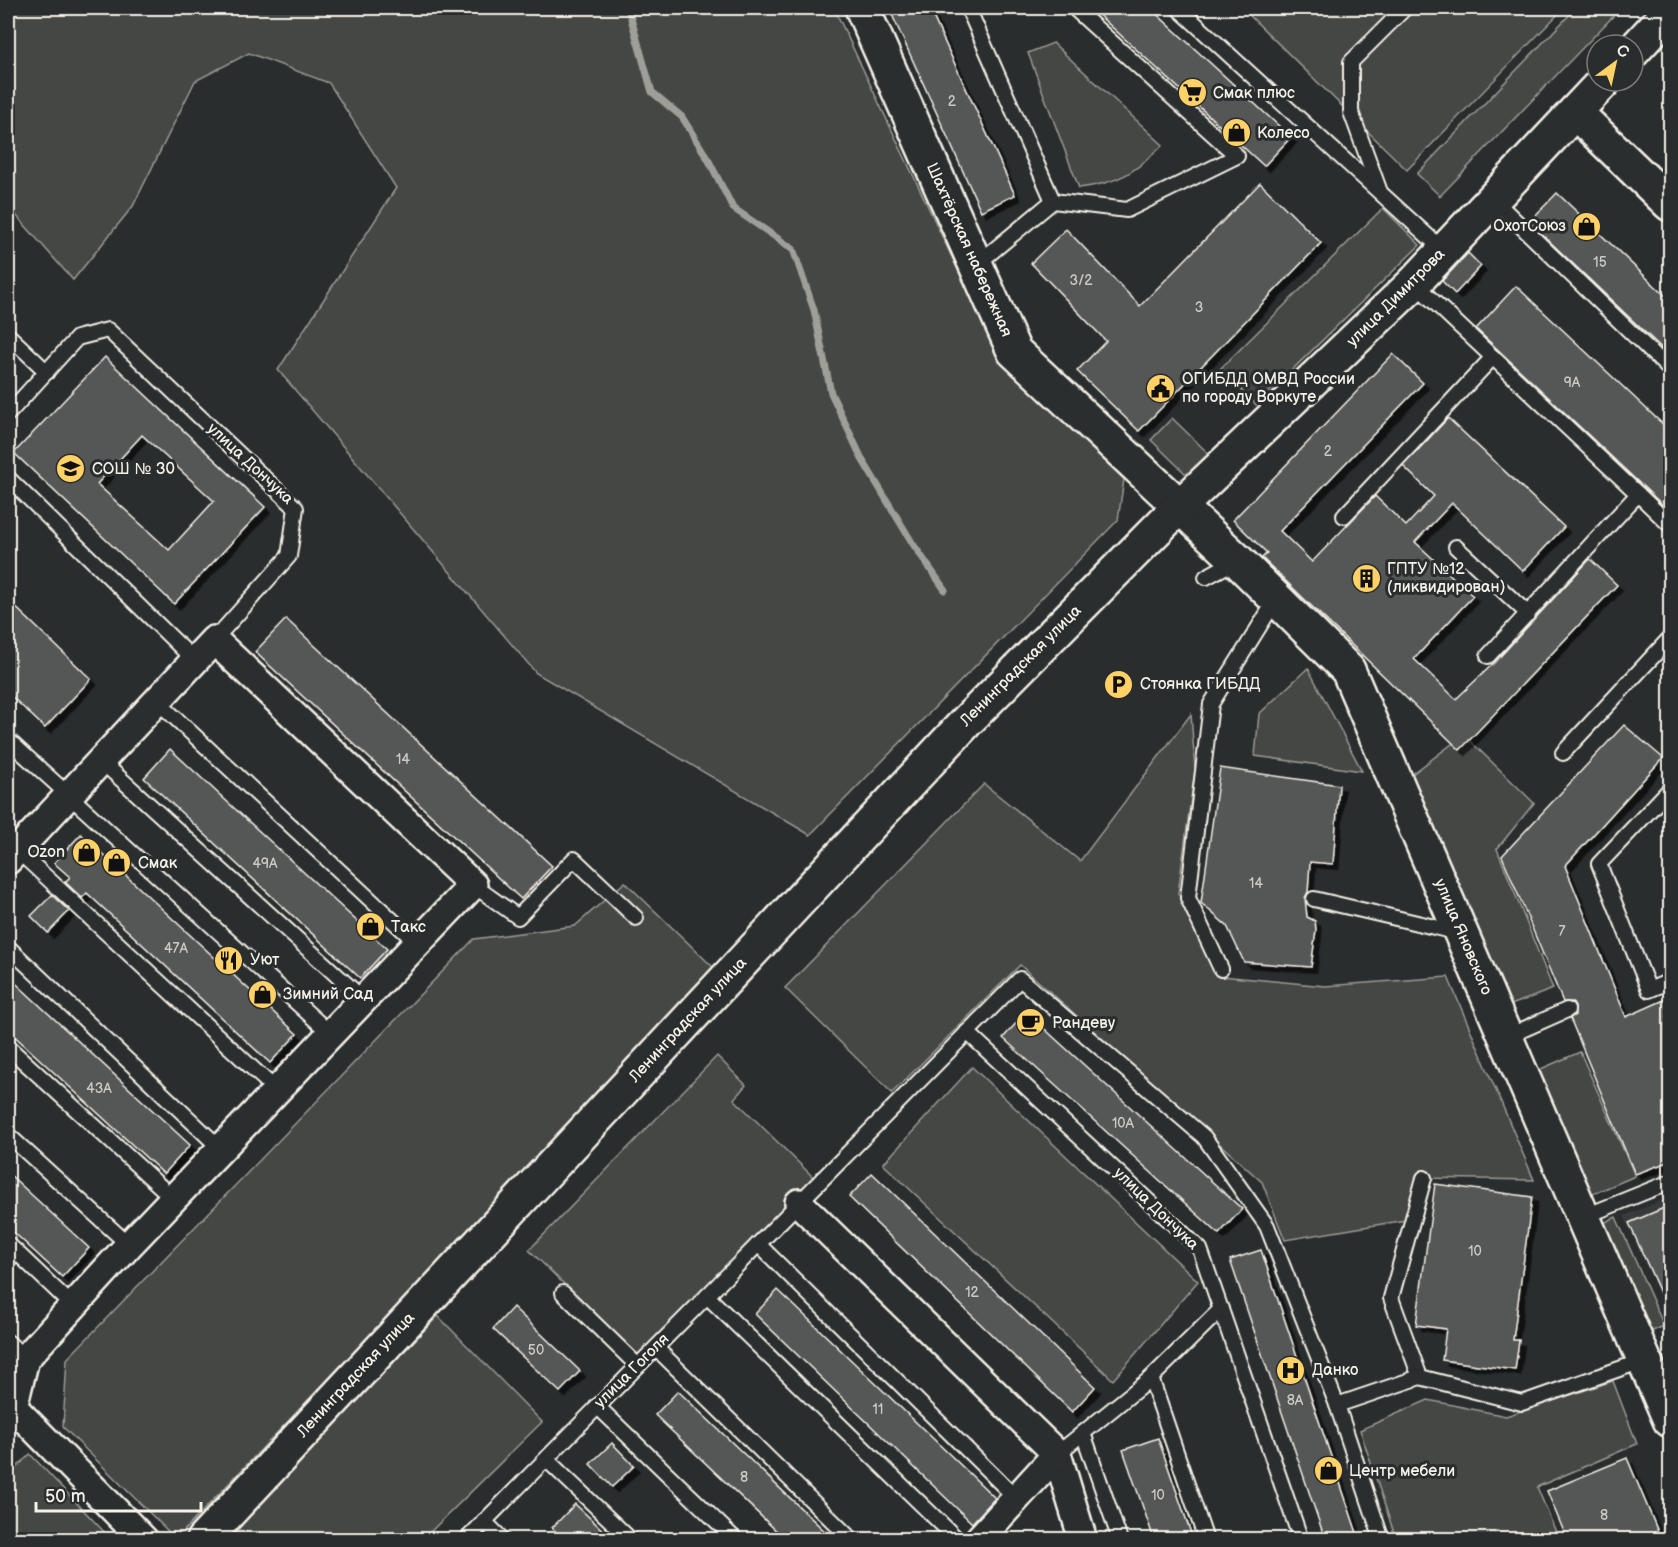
<svg xmlns="http://www.w3.org/2000/svg" width="1678" height="1547" font-family="'Balsamiq Sans',sans-serif">
<defs>
<filter id="shadow"><feDropShadow dx="5.5" dy="5.5" stdDeviation="0" flood-color="#0009"/></filter>
</defs>
<rect width="100%" height="100%" fill="#2a2d2e"/>
<filter id="ink" filterUnits="userSpaceOnUse"><feTurbulence type="fractalNoise" baseFrequency=".0167" numOctaves="2"/><feDisplacementMap in="SourceGraphic" scale="12" xChannelSelector="R" yChannelSelector="G"/><feConvolveMatrix kernelMatrix="1 2 1 2 8 2 1 2 1" color-interpolation-filters="sRGB"/></filter>
<g filter="url(#ink)">
<!-- built -->
<polygon fill="#373a3a" points="1670,1197 1670,1319 1624,1216"/>
<!-- green -->
<g fill="#444645" stroke="#9c9c96" stroke-width="1.5">
<polygon points="8,8 834,8 1002,363 1124,479 1118,520 810,835 536,673 278,370 396,188 329,83 249,53 195,81 133,206 73,280 8,206"/>
<polygon points="1242,8 1564,8 1407,170"/>
<polygon points="1576,8 1621,8 1440,196 1417,174"/>
<path d="M1053,43L1163,145C1134,173 1119,183 1079,188L1028,53Z"/>
<polygon points="1383,208 1420,245 1256,405 1220,369"/>
<polygon points="1172,418 1210,455 1189,477 1151,440"/>
<polygon points="1308,668 1362,771 1255,756 1259,714"/>
<polygon points="1191,714 1195,769 1178,893 1221,976 1325,986 1448,977 1534,1180 1424,1178 1412,1219 1285,1240 1262,1182 1020,965 892,1093 785,988 984,784 1080,861"/>
<polygon points="1464,735 1534,803 1497,849 1553,989 1503,1008 1407,778"/>
<polygon points="625,882 717,971 176,1539 63,1427 67,1359 474,939 575,926"/>
<polygon points="1580,1052 1635,1176 1588,1196 1534,1072"/>
<polygon points="717,1056 746,1085 734,1099 814,1178 639,1357 529,1250"/>
<polygon points="972,1067 1198,1281 1113,1380 883,1164"/>
<polygon points="1616,1217 1664,1326 1648,1333 1601,1224"/>
<polygon points="438,1316 542,1422 423,1539 224,1540"/>
<polygon points="1613,1381 1637,1444 1537,1487 1559,1539 1396,1539 1360,1430 1428,1400 1506,1416"/>
<polygon points="30,1454 111,1539 8,1539 8,1476"/>
</g>
<g fill="none" stroke-linecap="round" stroke-linejoin="round">
<!-- stream -->
<polyline stroke="#9f9f9a" stroke-width="7" points="628,8 652,92 682,117 708,159 733,208 793,249 814,310 831,393 862,459 913,544 945,590"/>
</g>
<!-- building -->
<g fill="#555756" stroke="#f4f1e8" stroke-width="1.5" fill-rule="evenodd" filter="url(#shadow)">
<polygon points="889,8 929,8 1015,195 981,211"/>
<polygon points="1091,8 1150,8 1291,137 1264,166"/>
<polygon points="1260,183 1321,243 1139,431 1077,371 1106,341 1031,263 1066,229 1140,306"/>
<polygon points="1557,193 1671,301 1671,357 1529,222"/>
<polygon points="1468,253 1481,266 1455,294 1442,281"/>
<polygon points="1516,286 1671,432 1671,513 1476,329"/>
<polygon points="1393,354 1423,383 1280,531 1312,562 1375,496 1406,526 1434,496 1403,466 1448,418 1564,527 1523,571 1452,503 1415,542 1473,596 1414,659 1456,699 1495,662 1590,559 1617,585 1460,750 1262,558 1267,553 1233,520"/>
<path d="M105,357L265,507L174,604L14,453ZM142,435L214,501L169,550L97,484Z"/>
<polygon points="8,600 91,679 45,728 8,693"/>
<polygon points="286,619 552,866 521,899 255,652"/>
<polygon points="1624,725 1663,758 1565,866 1626,1017 1671,997 1671,1161 1635,1174 1570,1018 1575,1015 1575,1007 1572,1002 1563,1002 1502,856"/>
<polygon points="170,749 387,949 360,978 144,778"/>
<polygon points="1220,768 1339,785 1333,864 1310,862 1308,892 1305,898 1307,917 1315,921 1316,930 1311,967 1244,962 1227,926 1201,903"/>
<polygon points="81,834 297,1034 270,1063 87,893 82,898 65,882 70,877 54,863"/>
<polygon points="52,895 69,911 48,933 31,916"/>
<polygon points="8,976 190,1145 164,1174 8,1030"/>
<polygon points="1026,1012 1242,1209 1219,1234 1003,1038"/>
<polygon points="8,1173 89,1248 62,1277 8,1227"/>
<polygon points="872,1173 1095,1387 1072,1412 849,1197"/>
<polygon points="1435,1184 1532,1197 1513,1340 1519,1340 1515,1370 1442,1360 1446,1329 1416,1325"/>
<polygon points="1671,1205 1671,1317 1629,1223"/>
<polygon points="1261,1250 1359,1539 1325,1539 1230,1260"/>
<polygon points="778,1290 995,1498 972,1523 755,1314"/>
<polygon points="513,1307 580,1371 560,1392 493,1329"/>
<polygon points="678,1391 833,1539 785,1539 655,1415"/>
<polygon points="1158,1438 1193,1539 1154,1539 1123,1450"/>
<polygon points="612,1443 634,1466 612,1487 590,1464"/>
<polygon points="1627,1458 1661,1539 1567,1539 1547,1491"/>
<polygon points="575,1504 612,1539 564,1539 552,1528"/>
</g>
<g fill="none" stroke-linecap="round" stroke-linejoin="round">
<defs>
<g id="lane">
<polyline points="968,8 1053,201"/>
<polyline points="1178,8 1444,251"/>
<polyline points="1380,192 1351,112 1351,62 1405,8"/>
<polyline points="1493,199 1670,370"/>
<polyline points="976,265 1053,201 1127,210 1237,156 1074,8"/>
<polyline points="1414,283 1638,494 1488,656"/>
<polyline points="8,335 47,372"/>
<polyline points="8,414 77,338 108,330 296,508 289,556 214,640"/>
<polyline points="8,478 194,660"/>
<polyline points="1638,494 1670,525"/>
<polyline points="1344,516 1493,357"/>
<polyline points="1456,547 1528,614"/>
<polyline points="1206,577 1237,560"/>
<polyline points="156,700 418,944"/>
<polyline points="8,740 332,1035"/>
<polyline points="1563,753 1670,638"/>
<polyline points="100,760 365,1001"/>
<polyline points="1670,789 1599,864 1649,990 1670,981"/>
<polyline points="17,850 277,1091"/>
<polyline points="473,885 518,917 574,859 636,918"/>
<polyline points="1314,899 1456,932"/>
<polyline points="8,947 222,1150"/>
<polyline points="1221,969 1188,898 1211,704 1277,598"/>
<polyline points="967,1032 1200,1249 1301,1540"/>
<polyline points="1506,1037 1567,1010"/>
<polyline points="8,1047 175,1200"/>
<polyline points="8,1135 129,1245"/>
<polyline points="1583,1217 1670,1182"/>
<polyline points="8,1244 73,1306"/>
<polyline points="758,1244 1016,1498"/>
<polyline points="563,1293 638,1366"/>
<polyline points="707,1296 958,1540"/>
<polyline points="8,1342 25,1359"/>
<polyline points="656,1348 852,1540"/>
<polyline points="1420,1377 1391,1298 1424,1178"/>
<polyline points="1151,1378 1206,1540"/>
<polyline points="1337,1405 1420,1377 1522,1403 1645,1360"/>
<polyline points="597,1406 736,1540"/>
<polyline points="1083,1433 1120,1540"/>
<polyline points="1057,1454 1151,1378 1221,1309"/>
<polyline points="547,1460 631,1540"/>
<polyline points="484,1521 503,1540"/>
<polyline points="466,1540 1020,979 1204,1137 1267,1226 1337,1405 1382,1540"/>
</g>
<g id="street">
<polyline points="8,860 214,640 473,885 129,1245 25,1359 13,1407 144,1540"/>
<polyline points="799,1203 1057,1454 1083,1540"/>
<polyline points="978,1540 1057,1454"/>
</g>
<g id="secondary">
<polyline points="862,8 1014,351 1237,560 1348,670 1670,1420"/>
<polyline points="1633,51 1670,11"/>
<polyline points="1575,112 1670,204"/>
<polyline points="203,1540 966,722 1179,507 1414,283 1604,81"/>
</g>
</defs>
<!-- lane casing -->
<use href="#lane" stroke="#f4f1e8" stroke-width="18"/>
<!-- street casing -->
<use href="#street" stroke="#f4f1e8" stroke-width="32"/>
<!-- secondary casing -->
<use href="#secondary" stroke="#f4f1e8" stroke-width="38"/>
<!-- lane -->
<use href="#lane" stroke="#2a2d2e" stroke-width="14"/>
<!-- street -->
<use href="#street" stroke="#2a2d2e" stroke-width="27"/>
<!-- secondary -->
<use href="#secondary" stroke="#2a2d2e" stroke-width="33"/>
</g>
</g>
<!-- icons -->
<defs>
<symbol id="supermarket-disc" viewBox="-11 -11 22 22"><circle r="9.5" fill="#ffd166" stroke="#2a2d2e"/><path d="M-6-5.5h2.5l.6 2H6L4.5 2H-2.5L-4.4-4H-6ZM-1.5 3.2a1.3 1.3 0 1 0 .1 0ZM3 3.2a1.3 1.3 0 1 0 .1 0Z" fill="#111"/></symbol>
<symbol id="shop-disc" viewBox="-11 -11 22 22"><circle r="9.5" fill="#ffd166" stroke="#2a2d2e"/><path d="M-5-2.5h2.3a2.7 3.5 0 0 1 5.4 0H5L5.5 6h-11ZM-1.5-2.5h3a1.5 2.3 0 0 0-3 0Z" fill="#111"/></symbol>
<symbol id="civic-disc" viewBox="-11 -11 22 22"><circle r="9.5" fill="#ffd166" stroke="#2a2d2e"/><path d="M-.6-6.5H3V-4.5H.6V-3L4-1V1h2V6H-6V1h2V-1L-.6-3ZM-1.2 2.5V6h2.4V2.5Z" fill="#111"/></symbol>
<symbol id="school-disc" viewBox="-11 -11 22 22"><circle r="9.5" fill="#ffd166" stroke="#2a2d2e"/><path d="M0-5L7-2L0 1L-7-2ZM-4 1L0 2.5L4 1V4Q0 6-4 4Z" fill="#111"/></symbol>
<symbol id="building-disc" viewBox="-11 -11 22 22"><circle r="9.5" fill="#ffd166" stroke="#2a2d2e"/><path d="M-4-6H4V6H1V3H-1V6H-4ZM-2.5-4.3h1.7v1.8h-1.7ZM.8-4.3h1.7v1.8H.8ZM-2.5-1h1.7V.8h-1.7ZM.8-1h1.7V.8H.8Z" fill="#111"/></symbol>
<symbol id="parking-disc" viewBox="-11 -11 22 22"><circle r="9.5" fill="#ffd166" stroke="#2a2d2e"/><path d="M-3.5-5.5H1a3.5 3.5 0 0 1 0 7H-1V5.5H-3.5ZM-1-3.4V-.6H.8a1.4 1.4 0 0 0 0-2.8Z" fill="#111"/></symbol>
<symbol id="restaurant-disc" viewBox="-11 -11 22 22"><circle r="9.5" fill="#ffd166" stroke="#2a2d2e"/><path d="M-5-6h1v4h1v-4h1v4h1v-4h1v5L-1.5 .5V6h-2V.5L-5-1ZM5-6V6H3V1.5H1.5Q1.5-4 5-6Z" fill="#111"/></symbol>
<symbol id="cafe-disc" viewBox="-11 -11 22 22"><circle r="9.5" fill="#ffd166" stroke="#2a2d2e"/><path d="M-5.5-4.5H6V0H3Q3 3.5 0 3.5H-2.5Q-5.5 3.5-5.5 0ZM3-3.2v2h1.7v-2ZM-6 4.5H4V6H-6Z" fill="#111"/></symbol>
<symbol id="hospital-disc" viewBox="-11 -11 22 22"><circle r="9.5" fill="#ffd166" stroke="#2a2d2e"/><path d="M-5-5h3v3.5h4V-5h3V5h-3V1.5h-4V5h-3Z" fill="#111"/></symbol>
</defs>
<g fill-rule="evenodd">
<use href="#supermarket-disc" x="1176" y="76" width="33" height="33"/>
<use href="#shop-disc" x="1220" y="116" width="33" height="33"/>
<use href="#shop-disc" x="1570" y="210" width="33" height="33"/>
<use href="#civic-disc" x="1144" y="372" width="33" height="33"/>
<use href="#school-disc" x="54" y="452" width="33" height="33"/>
<use href="#building-disc" x="1350" y="562" width="33" height="33"/>
<use href="#parking-disc" x="1102" y="668" width="33" height="33"/>
<use href="#shop-disc" x="70" y="836" width="33" height="33"/>
<use href="#shop-disc" x="100" y="846" width="33" height="33"/>
<use href="#shop-disc" x="354" y="910" width="33" height="33"/>
<use href="#restaurant-disc" x="212" y="944" width="33" height="33"/>
<use href="#shop-disc" x="246" y="978" width="33" height="33"/>
<use href="#cafe-disc" x="1014" y="1006" width="33" height="33"/>
<use href="#hospital-disc" x="1274" y="1354" width="33" height="33"/>
<use href="#shop-disc" x="1312" y="1454" width="33" height="33"/>
</g>
<g text-anchor="middle" dominant-baseline="central" stroke-width="6" stroke-linejoin="round" paint-order="stroke">
<!-- number labels -->
<g font-size="14" fill="#cccac4">
<text x="952" y="101">2</text>
<text x="1600" y="262">15</text>
<text x="1081" y="280">3/2</text>
<text x="1199" y="307">3</text>
<text x="1572" y="382">9А</text>
<text x="1328" y="451">2</text>
<text x="403" y="759">14</text>
<text x="265" y="863">49А</text>
<text x="1256" y="883">14</text>
<text x="1562" y="931">7</text>
<text x="176" y="948">47А</text>
<text x="99" y="1088">43А</text>
<text x="1123" y="1123">10А</text>
<text x="1475" y="1251">10</text>
<text x="972" y="1292">12</text>
<text x="536" y="1350">50</text>
<text x="1295" y="1400">8А</text>
<text x="878" y="1409">11</text>
<text x="744" y="1477">8</text>
<text x="1158" y="1495">10</text>
<text x="1604" y="1515">8</text>
</g>
<!-- poi labels -->
<g font-size="16" fill="#f4f1e8" stroke="#2a2d2e" text-anchor="start">
<text x="1213" y="93">Смак плюс</text>
<text x="1257" y="133">Колесо</text>
<text x="1566" y="226" text-anchor="end">ОхотСоюз</text>
<text x="1182" y="379">ОГИБДД ОМВД России<tspan x="1182" dy="18">по городу Воркуте</tspan></text>
<text x="92" y="469">СОШ № 30</text>
<text x="1387" y="569">ГПТУ №12<tspan x="1387" dy="18">(ликвидирован)</tspan></text>
<text x="1140" y="684">Стоянка ГИБДД</text>
<text x="65" y="852" text-anchor="end">Ozon</text>
<text x="138" y="863">Смак</text>
<text x="391" y="927">Такс</text>
<text x="250" y="960">Уют</text>
<text x="283" y="994">Зимний Сад</text>
<text x="1052" y="1023">Рандеву</text>
<text x="1312" y="1370">Данко</text>
<text x="1349" y="1471">Центр мебели</text>
</g>
<!-- street labels -->
<g font-size="16" fill="#f4f1e8" stroke="#2a2d2e">
<text transform="translate(969 250) rotate(66)">Шахтёрская набережная</text>
<text transform="translate(1396 298) rotate(-45)">улица Димитрова</text>
<text transform="translate(250 464) rotate(43)">улица Дончука</text>
<text transform="translate(1021 666) rotate(-45)">Ленинградская улица</text>
<text transform="translate(1463 937) rotate(67)">улица Яновского</text>
<text transform="translate(688 1020) rotate(-47)">Ленинградская улица</text>
<text transform="translate(1156 1209) rotate(44)">улица Дончука</text>
<text transform="translate(632 1371) rotate(-45)">улица Гоголя</text>
<text transform="translate(356 1375) rotate(-47)">Ленинградская улица</text>
</g>
</g>
<!-- margin -->
<rect width="1678" height="1547" fill="none" stroke="#2a2d2e" stroke-width="30"/>
<rect x="15" y="15" width="1648" height="1517" fill="none" stroke="#f4f1e8" stroke-width="2" filter="url(#ink)"/>
<!-- north arrow -->
<g transform="translate(1615 63) rotate(33)"><circle r="28" fill="#2a2d2e" stroke="#7b7b78" stroke-width="1.5"/>
<path d="M0-4.5L10 22L0 15L-10 22Z" fill="#ffd166"/>
<text y="-9" font-size="16" font-weight="bold" text-anchor="middle" fill="#f4f1e8">С</text>
</g>
<!-- scale -->
<path d="M36 1502v9h165v-9" fill="none" stroke="#f4f1e8" stroke-width="3"/>
<text x="45" y="1502" font-size="18" fill="#f4f1e8" stroke="#2a2d2e" stroke-width="4.5" paint-order="stroke">50 m</text>
</svg>
